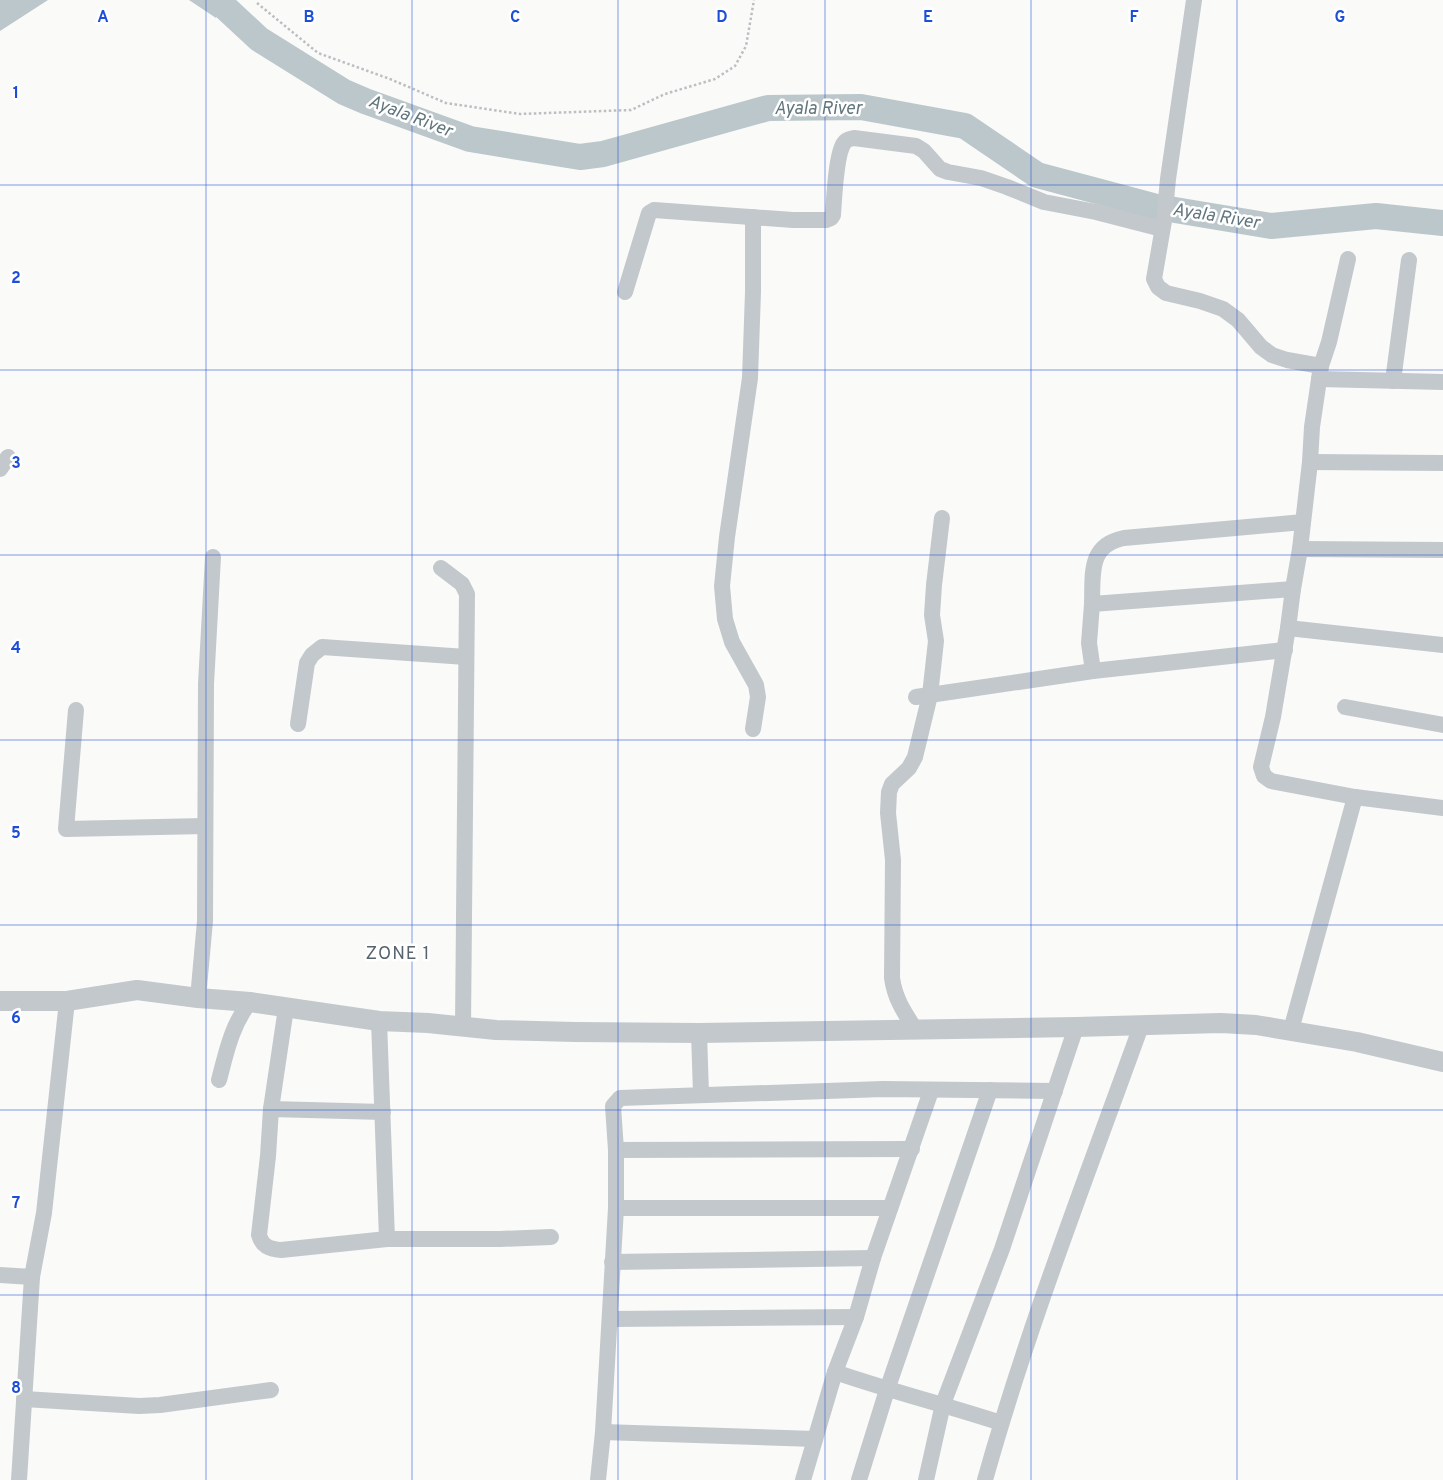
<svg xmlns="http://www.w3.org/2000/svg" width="1443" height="1480" font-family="Overpass,sans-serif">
<rect width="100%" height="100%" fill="#fafaf8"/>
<!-- water -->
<g fill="#bbc7cb">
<polygon points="0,0 48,0 0,31"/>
<polygon points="189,0 222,0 216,18"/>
</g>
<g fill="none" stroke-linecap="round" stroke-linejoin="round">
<!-- river -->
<polyline stroke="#bbc7cb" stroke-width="26" points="217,0 259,39 344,92 365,101 470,139 580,157 603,154 768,108 861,107 965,126 1037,175 1157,207 1271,226 1376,216 1443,223"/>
<!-- path -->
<polyline stroke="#bbbfc2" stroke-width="2.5" stroke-dasharray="2.5 2.5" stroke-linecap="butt" points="257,3 318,53 390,79 446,103 520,114 631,110 665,94 715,79 735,66 746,46 754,0"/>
<!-- minor -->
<g stroke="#c3c8cc" stroke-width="16">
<polyline points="1194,0 1168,179 1164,221 1154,279 1158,287 1166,293 1200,301 1223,309 1238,320 1261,347 1272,355 1287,360 1321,366"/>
<polyline points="1348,259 1329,342 1321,366 1312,427 1310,462 1300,549 1293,589 1288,628 1273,717 1261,767 1264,776 1271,781 1355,797 1443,808"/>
<path d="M625,292L649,213L654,210L793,220H826L831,218L833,215C834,200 836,154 844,143C846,139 850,139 854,138L916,146L924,151L940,169L948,172L981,178L1007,187L1044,202L1096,212L1162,229"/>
<polyline points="1319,379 1443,382"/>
<polyline points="1393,381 1409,260"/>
<polyline points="1310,462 1443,463"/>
<polyline points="0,469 8,457"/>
<polyline points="1300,549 1443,550"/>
<polyline points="441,568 462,584 467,594 463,1026"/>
<path d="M1092,604C1093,574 1088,545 1124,538L1303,522"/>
<polyline points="1288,628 1443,645"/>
<polyline points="1093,671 1089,643 1092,604 1293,589"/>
<polyline points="916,697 1093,671 1285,650"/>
<polyline points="1345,707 1443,725"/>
<polyline points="76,710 66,829 205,826"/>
<polyline points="298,724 307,663 312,655 322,647 466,657"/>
<polyline points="753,729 758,697 756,685 732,642 725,619 722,586 727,537 750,378 753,292 753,217"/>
<polyline points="198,998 205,921 206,684 213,557"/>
<path d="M286,1008L271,1109L268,1156L259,1235C262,1246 269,1249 281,1250L387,1239H500L551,1237"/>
<polyline points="379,1021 387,1239"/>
<path d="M915,1029C904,1012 895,999 892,978L893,860L888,813L889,792L892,784L909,768L915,757L930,695L936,641L932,615L934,585L942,518"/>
<polyline points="1291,1030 1355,797"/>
<polyline points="699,1033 701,1094"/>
<path d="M219,1080C226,1053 232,1024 250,1002"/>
<polyline points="271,1109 383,1112"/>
<polyline points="616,1150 912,1149"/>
<polyline points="616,1208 890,1208"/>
<polyline points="612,1262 873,1258"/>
<polyline points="0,1275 32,1277"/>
<polyline points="610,1319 856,1317"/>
<path d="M835,1372C890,1391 946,1405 1001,1423"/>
<polyline points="24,1399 139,1406 160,1405 271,1390"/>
<polyline points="603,1432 815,1439"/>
<polyline points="19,1480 32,1277 44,1213 67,1001"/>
<polyline points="598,1480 603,1432 616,1208 616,1150 613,1106 620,1098 883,1089 1055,1091"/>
<polyline points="803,1480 835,1372 856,1317 873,1258 931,1091"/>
<polyline points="859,1480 887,1390 990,1090"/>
<polyline points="926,1480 943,1404 1002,1249 1076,1027"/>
<path d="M985,1480C1028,1326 1087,1176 1141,1026"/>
</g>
<!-- tertiary -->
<polyline stroke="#c3c8cc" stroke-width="20" points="0,1001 67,1001 137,990 198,998 250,1002 379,1021 428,1023 496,1030 575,1032 699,1033 1076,1027 1221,1023 1256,1025 1357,1042 1443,1062"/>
</g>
<!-- grid -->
<path fill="none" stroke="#1d4ed8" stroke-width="1" stroke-opacity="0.55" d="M206,0V1480M412,0V1480M618,0V1480M825,0V1480M1031,0V1480M1237,0V1480M0,185H1443M0,370H1443M0,555H1443M0,740H1443M0,925H1443M0,1110H1443M0,1295H1443"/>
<g text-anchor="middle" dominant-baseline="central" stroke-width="5" stroke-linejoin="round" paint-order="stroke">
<!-- water labels -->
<g font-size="18" font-style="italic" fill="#60757c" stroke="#fff">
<text x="818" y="109">Ayala River</text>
<text transform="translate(410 117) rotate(21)">Ayala River</text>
<text transform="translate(1216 217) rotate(9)">Ayala River</text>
</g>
<!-- neighbourhood labels -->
<g font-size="18" letter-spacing="1" fill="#57646e" stroke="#fff">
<text x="398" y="954">ZONE 1</text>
</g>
</g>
<g font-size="16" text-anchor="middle" font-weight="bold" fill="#1d4ed8" stroke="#fff" stroke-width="5" stroke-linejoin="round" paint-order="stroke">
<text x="103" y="22">A</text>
<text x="309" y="22">B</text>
<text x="515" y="22">C</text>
<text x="722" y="22">D</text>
<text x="928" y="22">E</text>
<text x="1134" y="22">F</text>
<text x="1340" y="22">G</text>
<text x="16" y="98">1</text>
<text x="16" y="283">2</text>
<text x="16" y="468">3</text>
<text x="16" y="653">4</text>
<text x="16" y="838">5</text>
<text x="16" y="1023">6</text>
<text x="16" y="1208">7</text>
<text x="16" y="1393">8</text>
</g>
</svg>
